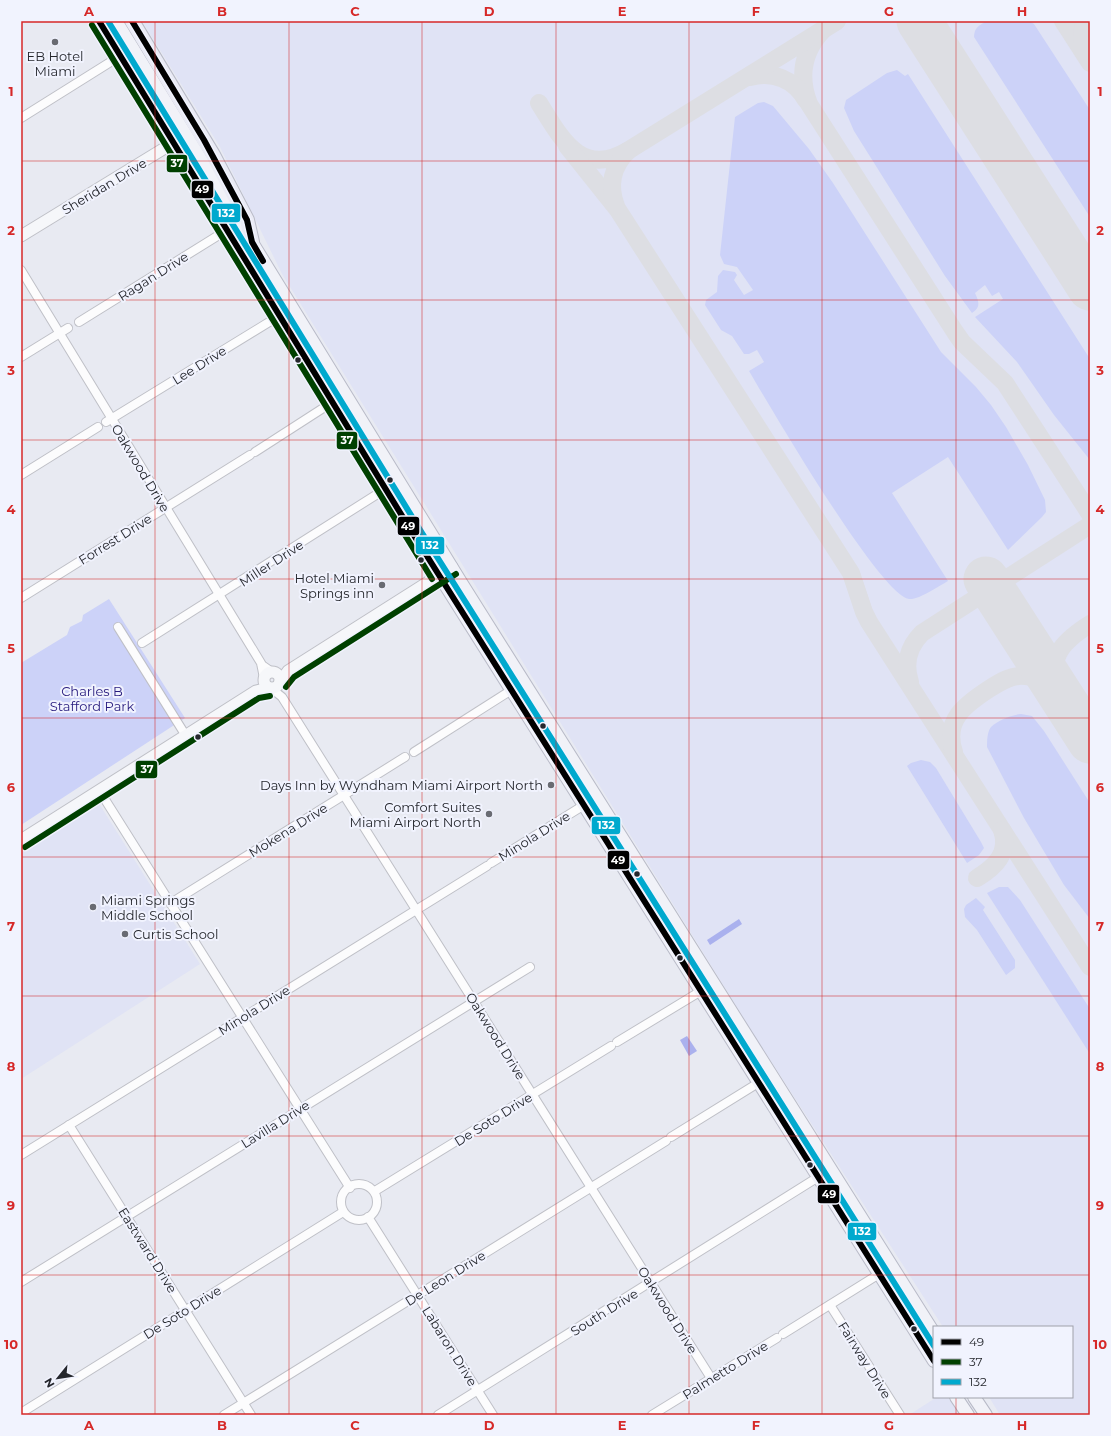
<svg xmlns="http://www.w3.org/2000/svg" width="1111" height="1436" font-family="Montserrat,sans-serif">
<rect width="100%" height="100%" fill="#e8eaf2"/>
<!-- built -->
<g fill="#e0e3f5">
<polygon points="142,21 1090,21 1090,1415 1000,1415 989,1397 1072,1397 1072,1327 943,1327 758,1041 282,274 220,147"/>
<polygon points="98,802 200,964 21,1079 21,851"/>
<polygon points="937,1397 948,1397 959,1415 909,1415"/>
</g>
<!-- green -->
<g fill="#ccd2f8">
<path d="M987,21H1029L1034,24L1090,110V217L974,37C974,28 979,25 987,21Z"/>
<path d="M897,70L905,76L908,74L1090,359V460L1054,415L1017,362L975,317L1003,299L999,292L992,296L985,285L975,293C979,302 981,307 972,313L945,276L854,131L844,108L846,100L887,73Z"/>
<path d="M764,102L773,106L809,149L833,183L941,352L976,387L991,405L1006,427L1028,465L1045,500L1046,512L1042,517L1008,550L948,457L892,493L948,581C939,586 919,600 909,599C880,595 769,405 749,371L764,362L757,350L749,354H744L732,336L721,330L705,305L706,300L717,292L718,276L723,270L735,272L737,275L734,280L744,295L753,290L737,267L724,264L720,255L735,117L758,103Z"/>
<polygon points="109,599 185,718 21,825 21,663 67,635 70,627 82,621 83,615"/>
<path d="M1021,714L1032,716L1044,731L1090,803V919L1064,885L1024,818L987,747C987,741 987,732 991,727C998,720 1012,715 1021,714Z"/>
<polygon points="921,760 930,762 936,768 981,842 984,848 979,855 967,863 907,766 911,763"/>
<polygon points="999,887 1008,887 1020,900 1090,1009 1090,1054 987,893"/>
<polygon points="976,898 985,907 983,910 1015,960 1015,968 1006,975 977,930 965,917 964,909 966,905"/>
</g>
<!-- water -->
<g fill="#aab1ee">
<polygon points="739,919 742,924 710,945 707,940"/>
<polygon points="687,1036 697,1051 689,1056 680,1040"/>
</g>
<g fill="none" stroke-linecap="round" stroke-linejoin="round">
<!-- taxiway -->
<g stroke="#dddee3" stroke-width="18">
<polyline points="1063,21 1090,63"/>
<polyline points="1084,21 1082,38 1084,51"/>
<path d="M823,30C803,51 798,76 809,104L955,332L962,342L1005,383L1090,514"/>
<path d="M750,77C773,71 794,79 806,100"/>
<path d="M539,103C561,138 581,179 629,150L837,21"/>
<polyline points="567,146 618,210 851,573 864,612 869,622 1090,967"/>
<path d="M616,206C608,186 612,166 628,151"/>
<path d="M910,682C904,664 908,647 922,633L1090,525"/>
<path d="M1062,696C1045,659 1060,643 1090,624"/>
<path d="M954,752C943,720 966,704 989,689C1000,682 1013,674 1026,676C1043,678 1055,687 1064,700"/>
<path d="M977,878C995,867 1010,853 1002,830"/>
</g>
<!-- runway -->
<g stroke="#dddee3" stroke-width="45">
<polyline points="919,21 1090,288"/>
<polyline points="986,579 1090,741"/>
</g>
<defs>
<g id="street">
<polyline points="21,118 120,56"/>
<polyline points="21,270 261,663 264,678"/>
<polyline points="79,322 227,230"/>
<polyline points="21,357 68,328"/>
<polyline points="106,422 292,308"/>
<polyline points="255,452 345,394"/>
<polyline points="21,475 98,427"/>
<polyline points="21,598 250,455"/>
<polyline points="118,627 186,736"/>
<polyline points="142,643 398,481"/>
<polyline points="262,665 272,672"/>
<polyline points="272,689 282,697 711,1378"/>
<polyline points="414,752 524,682"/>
<polyline points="99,790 350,1188"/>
<polyline points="491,863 597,797"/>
<polyline points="171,903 405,757"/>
<polyline points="617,1042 701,991"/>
<polyline points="69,1125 251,1415"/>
<polyline points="671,1137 771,1075"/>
<polyline points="21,1155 487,866"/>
<circle cx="359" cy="1202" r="18"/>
<polyline points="375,1191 611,1046"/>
<polyline points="368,1217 493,1415"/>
<polyline points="21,1282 530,967"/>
<polyline points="830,1305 900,1415"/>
<polyline points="783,1334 892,1266"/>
<polyline points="21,1413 343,1212"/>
<polyline points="224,1415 666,1141"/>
<polyline points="438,1415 831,1169"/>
<polyline points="652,1415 777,1338"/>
</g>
<g id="secondary">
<polyline points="21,236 186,135"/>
<circle cx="272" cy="680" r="8"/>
<polyline points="280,682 288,671 452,567"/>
<polyline points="21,840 256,691 268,688"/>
</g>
<g id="primary">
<polyline points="99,21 415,537 934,1361"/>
<polyline points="116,21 462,584 934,1333"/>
<polyline points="956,1397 968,1415"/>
<polyline points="974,1397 986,1415"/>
</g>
<polyline id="highway" points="132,21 213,155 247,220 252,242"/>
</defs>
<!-- street casing -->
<use href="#street" stroke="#bfc0c7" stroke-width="10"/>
<!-- secondary casing -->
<use href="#secondary" stroke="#bfc0c7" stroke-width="13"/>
<!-- primary casing -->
<use href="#primary" stroke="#b9bbc8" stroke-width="14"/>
<!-- highway casing -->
<use href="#highway" stroke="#b9bbc8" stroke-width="16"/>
<!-- street -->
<use href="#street" stroke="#fcfcfd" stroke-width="8"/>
<!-- secondary -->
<use href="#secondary" stroke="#f6f7fa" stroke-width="11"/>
<!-- primary -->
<use href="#primary" stroke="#f1f2f8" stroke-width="12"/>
<!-- highway -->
<use href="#highway" stroke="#eaebf5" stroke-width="14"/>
<defs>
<g id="bus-1">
<polyline points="99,21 415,537 934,1361"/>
<polyline points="132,21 204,140 247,220 252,242 263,261"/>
</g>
<g id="bus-2">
<polyline points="92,25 432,579"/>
<polyline points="286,687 294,677 456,574"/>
<polyline points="25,847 259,698 270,696"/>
</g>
<polyline id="bus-3" points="108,21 422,533 934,1346"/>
</defs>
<!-- bus-1 casing -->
<use href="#bus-1" stroke="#f1f3fe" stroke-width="9"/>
<!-- bus-2 casing -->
<use href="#bus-2" stroke="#f1f3fe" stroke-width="9"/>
<!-- bus-3 casing -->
<use href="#bus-3" stroke="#f1f3fe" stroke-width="9"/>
<!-- bus-1 -->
<use href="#bus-1" stroke="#000" stroke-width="6"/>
<!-- bus-2 -->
<use href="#bus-2" stroke="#004000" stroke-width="6"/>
<!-- bus-3 -->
<use href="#bus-3" stroke="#00a9ce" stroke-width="6"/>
</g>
<!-- grid -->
<path fill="none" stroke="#d62828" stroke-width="1" stroke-opacity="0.55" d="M155,21V1415M289,21V1415M422,21V1415M556,21V1415M689,21V1415M822,21V1415M956,21V1327M21,161H1090M21,300H1090M21,440H1090M21,579H1090M21,718H1090M21,857H1090M21,996H1090M21,1136H1090M21,1275H1090M956,1397V1415"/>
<!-- markers -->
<g fill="#696b72" stroke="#f1f3fe" stroke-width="1.5">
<circle cx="55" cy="42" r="4"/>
<circle cx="382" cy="585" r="4"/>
<circle cx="551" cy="785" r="4"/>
<circle cx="489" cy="814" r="4"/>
<circle cx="93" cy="907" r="4"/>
<circle cx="125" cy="934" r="4"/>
</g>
<g fill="#25272d" stroke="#f1f3fe" stroke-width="1.5">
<circle cx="298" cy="360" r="3.5"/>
<circle cx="390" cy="480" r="3.5"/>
<circle cx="421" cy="560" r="3.5"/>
<circle cx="543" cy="726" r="3.5"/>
<circle cx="198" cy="737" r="3.5"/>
<circle cx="637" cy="874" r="3.5"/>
<circle cx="680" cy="958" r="3.5"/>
<circle cx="810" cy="1165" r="3.5"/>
<circle cx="914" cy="1329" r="3.5"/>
</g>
<g text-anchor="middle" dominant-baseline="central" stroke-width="4" stroke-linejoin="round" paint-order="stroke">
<!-- poi labels -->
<g font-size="13" fill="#25272d" stroke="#f1f3fe" text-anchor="end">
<text x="55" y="56" text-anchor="middle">EB Hotel<tspan x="55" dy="15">Miami</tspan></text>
<text x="374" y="578">Hotel Miami<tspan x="374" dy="15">Springs inn</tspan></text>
<text x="543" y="785">Days Inn by Wyndham Miami Airport North</text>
<text x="481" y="807">Comfort Suites<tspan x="481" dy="15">Miami Airport North</tspan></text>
<text x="101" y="900" text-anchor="start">Miami Springs<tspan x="101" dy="15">Middle School</tspan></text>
<text x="133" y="934" text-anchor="start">Curtis School</text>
</g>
<!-- street labels -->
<g font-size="13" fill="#25272d" stroke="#f1f3fe">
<text transform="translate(104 186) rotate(-31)">Sheridan Drive</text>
<text transform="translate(153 276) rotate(-32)">Ragan Drive</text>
<text transform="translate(199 365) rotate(-32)">Lee Drive</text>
<text transform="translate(141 468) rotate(59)">Oakwood Drive</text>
<text transform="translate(115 539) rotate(-32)">Forrest Drive</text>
<text transform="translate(271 563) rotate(-33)">Miller Drive</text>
<text transform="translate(288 830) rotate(-32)">Mokena Drive</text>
<text transform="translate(534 836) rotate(-32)">Minola Drive</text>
<text transform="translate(254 1010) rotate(-32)">Minola Drive</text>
<text transform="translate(496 1036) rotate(58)">Oakwood Drive</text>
<text transform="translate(493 1119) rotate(-32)">De Soto Drive</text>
<text transform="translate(275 1124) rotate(-32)">Lavilla Drive</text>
<text transform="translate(148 1250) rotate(58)">Eastward Drive</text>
<text transform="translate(445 1278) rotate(-32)">De Leon Drive</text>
<text transform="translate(668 1310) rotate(58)">Oakwood Drive</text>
<text transform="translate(182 1312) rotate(-32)">De Soto Drive</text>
<text transform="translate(604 1312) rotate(-32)">South Drive</text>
<text transform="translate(450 1346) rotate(58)">Labaron Drive</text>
<text transform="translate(865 1360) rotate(58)">Fairway Drive</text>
<text transform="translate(725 1370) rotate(-32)">Palmetto Drive</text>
</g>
<!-- park labels -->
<g font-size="13" fill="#261a7d" stroke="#f1f3fe">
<text x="92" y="691">Charles B<tspan x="92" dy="15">Stafford Park</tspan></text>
</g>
</g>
<g stroke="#f1f3fe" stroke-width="1.5">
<rect x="166" y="154" width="22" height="19" rx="4" fill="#004000"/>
<rect x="191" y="180" width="23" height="19" rx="4" fill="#000"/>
<rect x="211" y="203" width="30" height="20" rx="4" fill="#00a9ce"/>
<rect x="336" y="431" width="22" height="19" rx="4" fill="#004000"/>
<rect x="397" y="516" width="23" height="20" rx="4" fill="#000"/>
<rect x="415" y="536" width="30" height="19" rx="4" fill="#00a9ce"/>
<rect x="135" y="760" width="23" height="19" rx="4" fill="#004000"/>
<rect x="591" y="816" width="30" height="19" rx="4" fill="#00a9ce"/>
<rect x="607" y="850" width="23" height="20" rx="4" fill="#000"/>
<rect x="817" y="1184" width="23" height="20" rx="4" fill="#000"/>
<rect x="847" y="1222" width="30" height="19" rx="4" fill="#00a9ce"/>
</g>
<g font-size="11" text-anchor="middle" font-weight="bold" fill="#fff">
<text x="177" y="167">37</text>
<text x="202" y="193">49</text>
<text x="226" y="217">132</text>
<text x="347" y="444">37</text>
<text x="408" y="530">49</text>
<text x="430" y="549">132</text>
<text x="147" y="773">37</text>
<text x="606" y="829">132</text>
<text x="618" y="864">49</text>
<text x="829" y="1198">49</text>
<text x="862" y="1235">132</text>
</g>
<!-- border -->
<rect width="1111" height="1436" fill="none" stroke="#f1f3fe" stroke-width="44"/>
<!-- legend -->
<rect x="933" y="1326" width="140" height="72" fill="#f1f3fe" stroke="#9fa1aa"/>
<rect x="941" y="1339" width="20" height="6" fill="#000000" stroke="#9fa1aa"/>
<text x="969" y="1346" font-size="12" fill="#25272d">49</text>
<rect x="941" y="1359" width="20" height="6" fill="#004000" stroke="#9fa1aa"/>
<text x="969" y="1366" font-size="12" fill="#25272d">37</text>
<rect x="941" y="1379" width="20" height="6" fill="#00a9ce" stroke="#9fa1aa"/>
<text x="969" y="1386" font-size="12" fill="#25272d">132</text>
<!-- north arrow -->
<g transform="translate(58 1378) rotate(240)" stroke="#f1f3fe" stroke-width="3" paint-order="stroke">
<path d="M0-3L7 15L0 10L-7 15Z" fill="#25272d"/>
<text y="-6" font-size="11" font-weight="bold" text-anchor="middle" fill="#25272d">N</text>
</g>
<rect x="22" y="22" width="1067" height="1392" fill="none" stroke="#d62828" stroke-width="1.5"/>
<g font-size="13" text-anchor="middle" font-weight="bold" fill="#d62828">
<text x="89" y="16">A</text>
<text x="222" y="16">B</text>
<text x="355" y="16">C</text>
<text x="489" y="16">D</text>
<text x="622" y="16">E</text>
<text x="756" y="16">F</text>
<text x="889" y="16">G</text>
<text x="1022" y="16">H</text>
<text x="11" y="96">1</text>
<text x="1100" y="96">1</text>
<text x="11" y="235">2</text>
<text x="1100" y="235">2</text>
<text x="11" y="375">3</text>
<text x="1100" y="375">3</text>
<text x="11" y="514">4</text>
<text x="1100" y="514">4</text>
<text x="11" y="653">5</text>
<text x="1100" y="653">5</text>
<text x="11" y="792">6</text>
<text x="1100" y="792">6</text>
<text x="11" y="931">7</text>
<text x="1100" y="931">7</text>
<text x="11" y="1071">8</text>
<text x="1100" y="1071">8</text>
<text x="11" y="1210">9</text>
<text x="1100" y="1210">9</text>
<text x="11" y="1349">10</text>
<text x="1100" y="1349">10</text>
<text x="89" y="1430">A</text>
<text x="222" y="1430">B</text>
<text x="355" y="1430">C</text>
<text x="489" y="1430">D</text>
<text x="622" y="1430">E</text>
<text x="756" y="1430">F</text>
<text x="889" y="1430">G</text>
<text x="1022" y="1430">H</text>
</g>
</svg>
